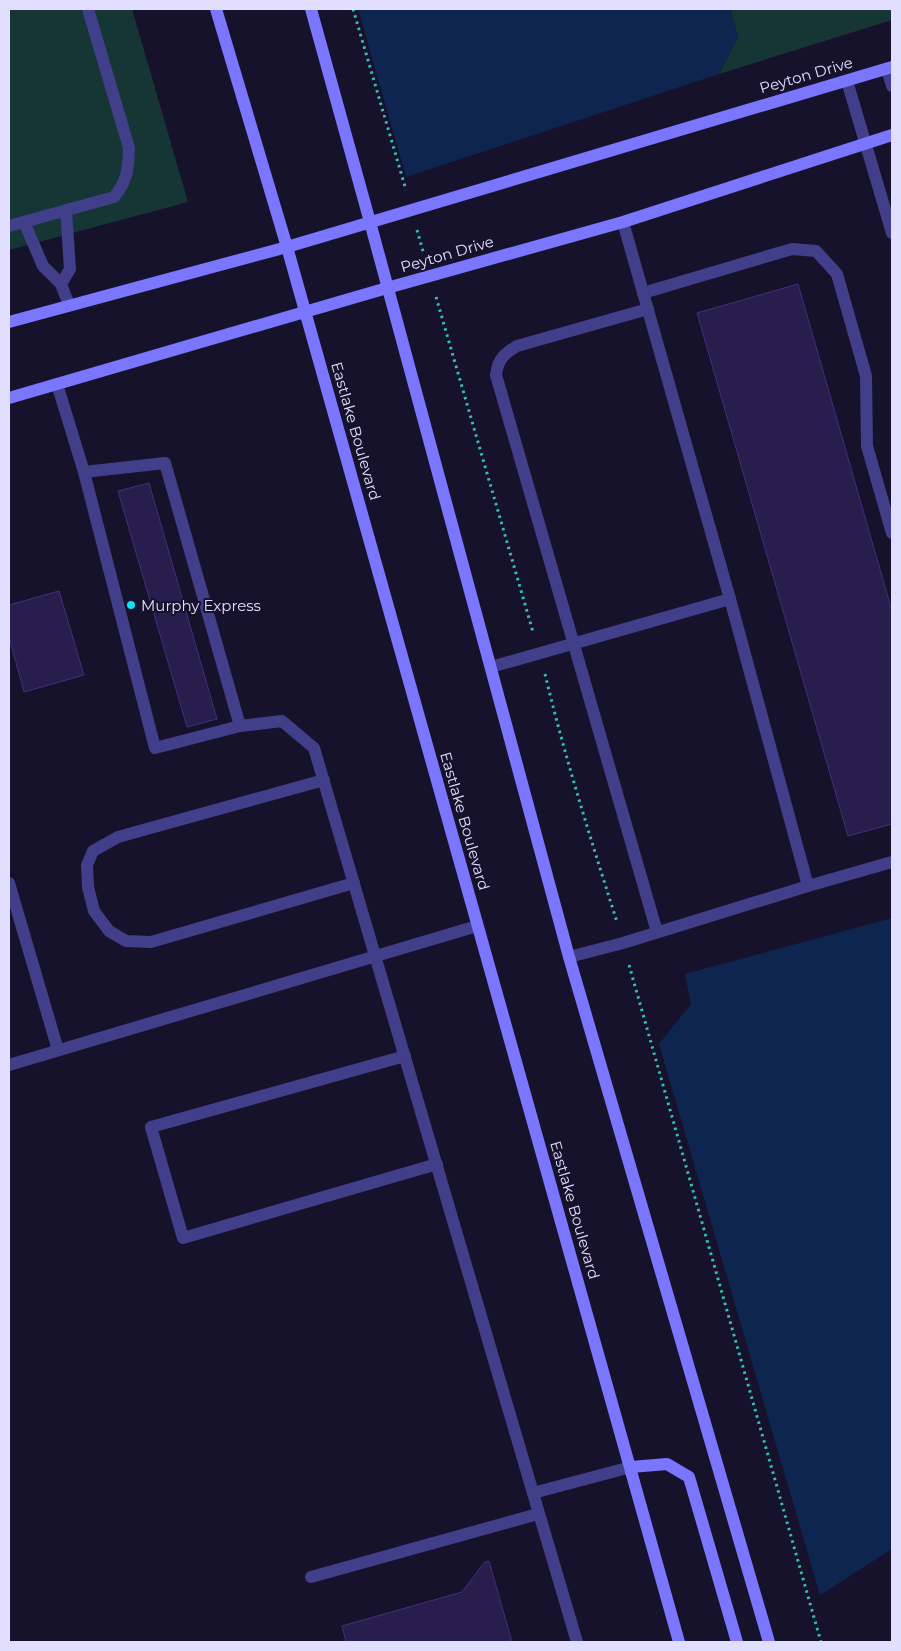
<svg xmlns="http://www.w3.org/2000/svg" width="901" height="1651" font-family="Montserrat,sans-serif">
<rect width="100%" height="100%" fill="#17122c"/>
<!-- green -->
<g fill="#153635">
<polygon points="9,9 132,9 188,202 9,250"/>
<polygon points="730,9 892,9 892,20 719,74 738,37"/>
</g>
<!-- water -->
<g fill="#0e264f">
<polygon points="358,9 730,9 738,37 719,74 406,177"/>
<polygon points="892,918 892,1549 820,1595 659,1044 691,1004 685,974"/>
</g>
<!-- building -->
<g fill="#281e4d" stroke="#3f3178">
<polygon points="798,284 892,611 892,824 848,836 697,313"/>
<polygon points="149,483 217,719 187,727 118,491"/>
<polygon points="59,591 84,675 24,692 9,637 9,605"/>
<polygon points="489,1561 512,1642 346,1642 342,1626 462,1592 484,1563"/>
</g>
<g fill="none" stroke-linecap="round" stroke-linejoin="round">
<!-- path -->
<g stroke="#33bdb5" stroke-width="3" stroke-dasharray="2.5 4" stroke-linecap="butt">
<polyline points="353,9 406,190"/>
<polyline points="417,230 424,255"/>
<polyline points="436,297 533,632"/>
<path d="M545,674C565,758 591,840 617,922"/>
<polyline points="629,965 821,1642"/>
</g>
<!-- lane -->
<g stroke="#413e8a" stroke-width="12">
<polyline points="24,222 43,266 61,284 69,305"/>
<path d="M9,226L114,197C128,180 128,169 129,148L88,9"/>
<polyline points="61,284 70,269 66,210"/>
<polyline points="643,293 792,249 816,251 837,274 866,376 867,446 892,533"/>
<path d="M648,309L517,346C504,354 498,359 496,375L657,932"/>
<polyline points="57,384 84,472 155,748 240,726 282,721 314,748 533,1493 631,1467"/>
<polyline points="84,472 165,463 240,726"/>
<polyline points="491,667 730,599 623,222"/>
<polyline points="324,780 118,837 93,851 87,865 88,887 94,911 109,931 126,941 151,942 354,883"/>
<polyline points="9,883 58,1050"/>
<polyline points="808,886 892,862"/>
<polyline points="569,957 623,943 808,886 730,599"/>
<polyline points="405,1056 151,1127 183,1238 437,1164"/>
<polyline points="533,1493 577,1642"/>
<polyline points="311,1577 538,1514"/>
</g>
<!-- street -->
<g stroke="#413e8a" stroke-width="12">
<polyline points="887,69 892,86"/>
<polyline points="847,81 892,233"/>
<polyline points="9,1065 477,926"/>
</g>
<!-- secondary -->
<g stroke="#7a76fd" stroke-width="12">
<polyline points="216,9 287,247 679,1642"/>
<polyline points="311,9 370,222 569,957 769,1642"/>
<polyline points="9,322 287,247 892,67"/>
<polyline points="9,398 387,288 623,222 892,135"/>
<polyline points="631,1467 667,1464 689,1477 737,1642"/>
</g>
</g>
<!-- markers -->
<circle fill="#0de2fb" stroke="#17122c" stroke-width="2" cx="131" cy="605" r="5"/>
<g text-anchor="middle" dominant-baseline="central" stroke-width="4" stroke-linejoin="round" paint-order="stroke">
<!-- street labels -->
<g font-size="15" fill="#e1defe" stroke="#17122c">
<text transform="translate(806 75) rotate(-16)">Peyton Drive</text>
<text transform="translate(447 254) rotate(-16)">Peyton Drive</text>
<text transform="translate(356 431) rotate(74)">Eastlake Boulevard</text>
<text transform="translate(465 821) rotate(74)">Eastlake Boulevard</text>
<text transform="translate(575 1210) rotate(74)">Eastlake Boulevard</text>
</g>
<!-- poi labels -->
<g font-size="15" fill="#e1defe" stroke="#17122c" text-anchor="start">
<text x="141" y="605">Murphy Express</text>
</g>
</g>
<!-- border -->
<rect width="901" height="1651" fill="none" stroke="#e1defe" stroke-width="20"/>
</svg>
